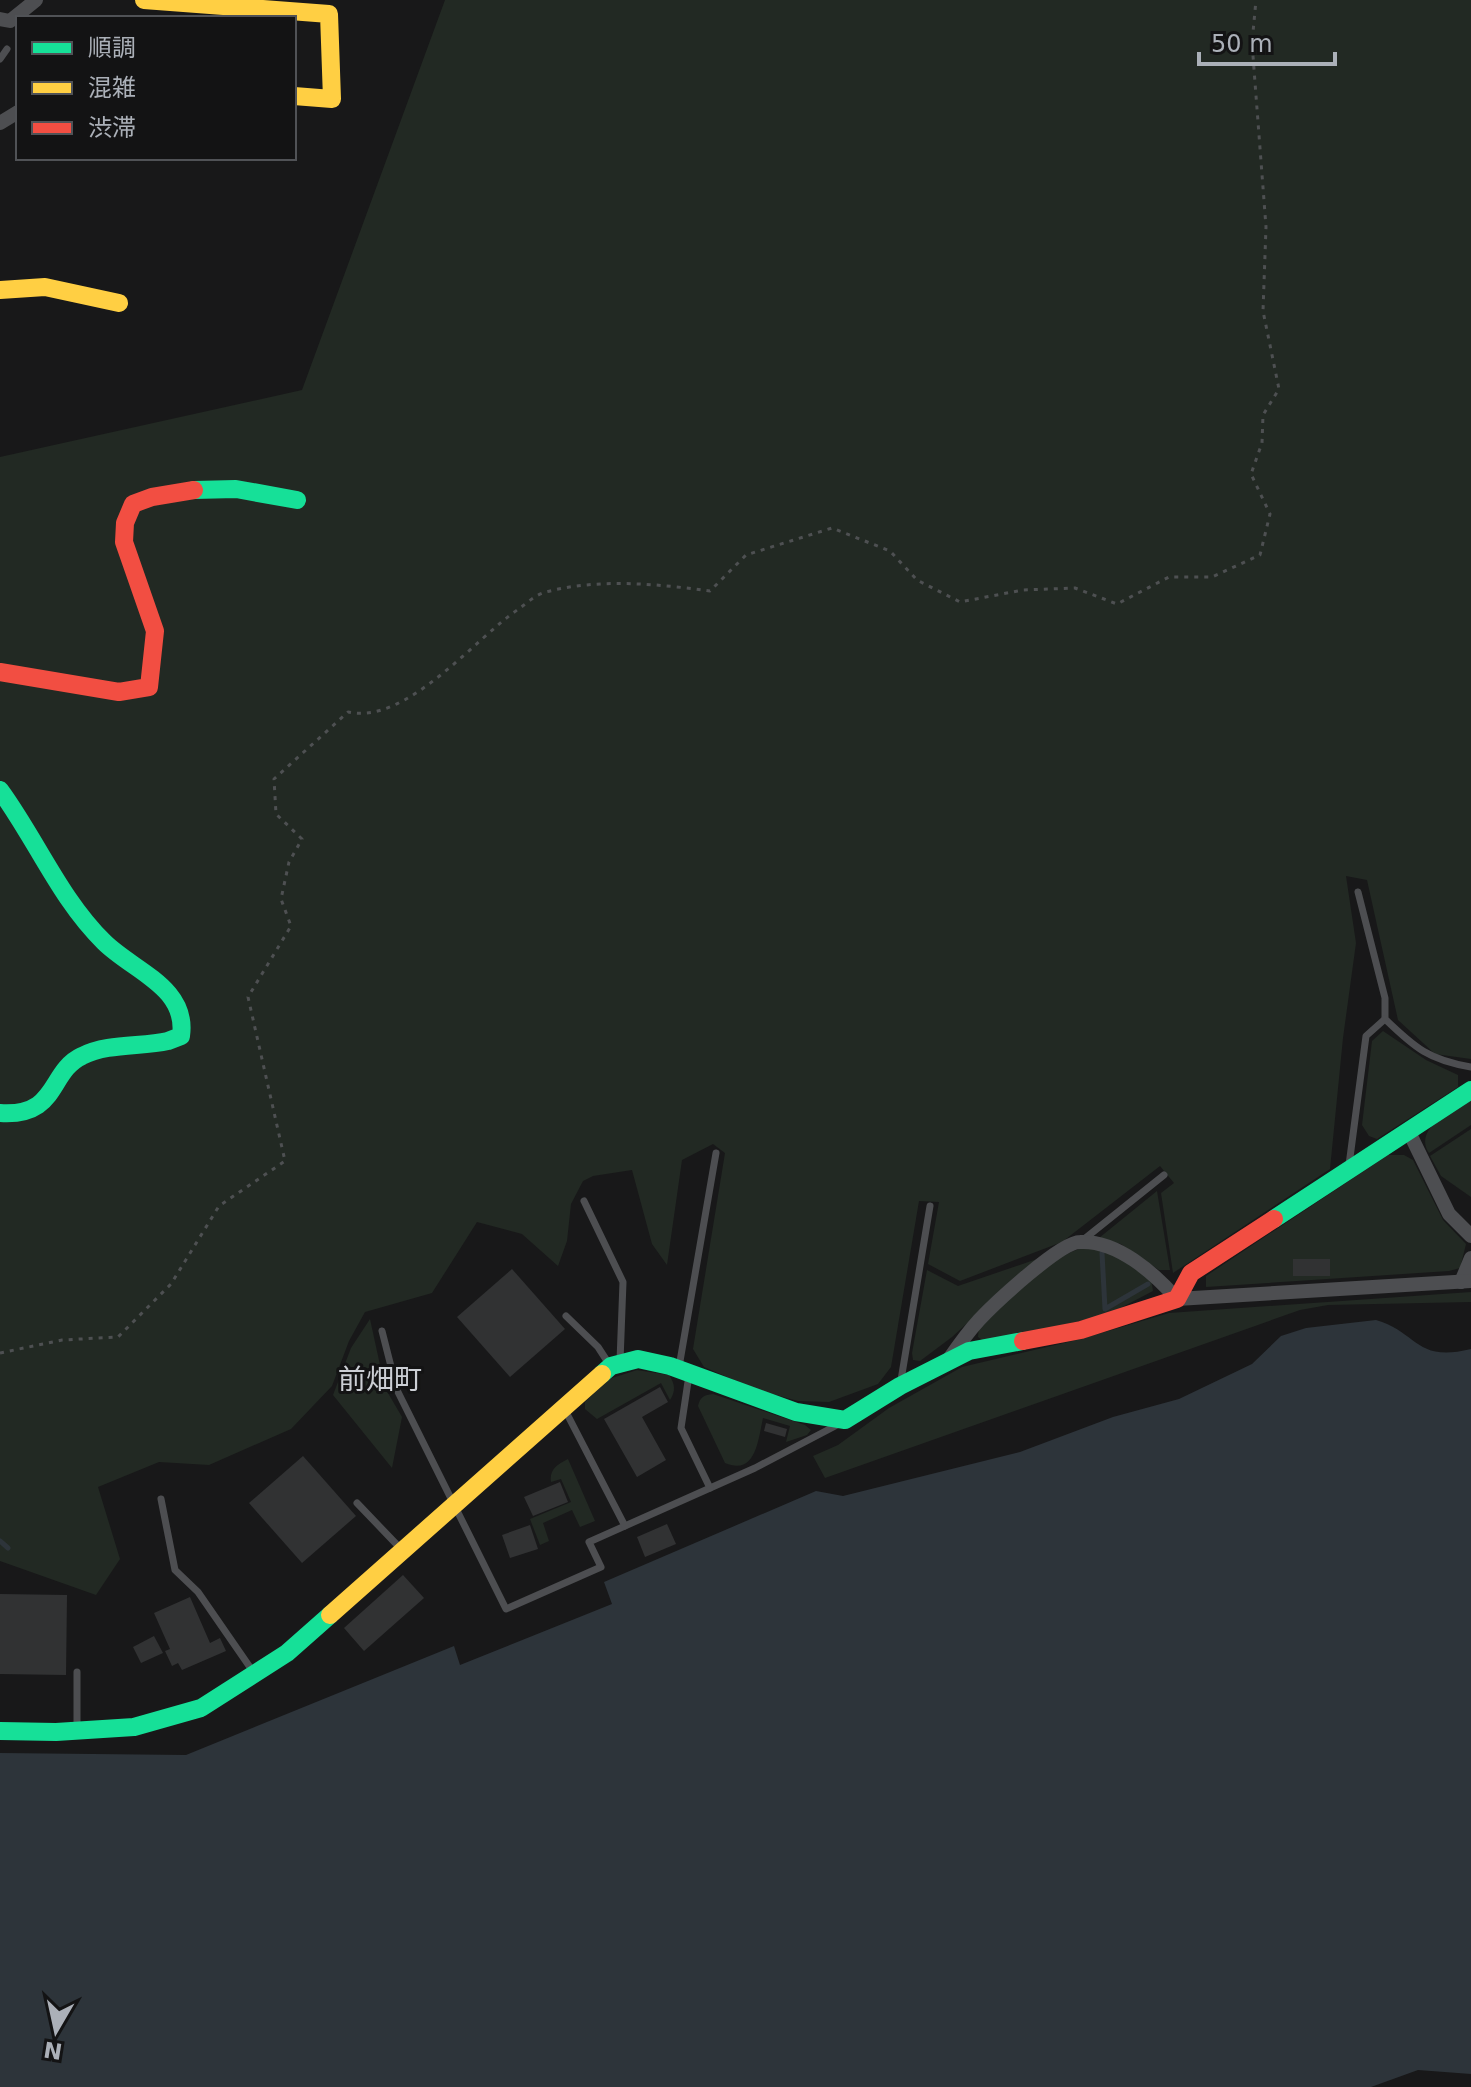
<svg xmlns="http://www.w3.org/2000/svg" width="1471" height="2087" font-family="'DejaVu Sans','Noto Sans JP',sans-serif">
<rect width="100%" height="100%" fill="#181819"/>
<!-- green -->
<g fill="#222923">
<polygon points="445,0 1471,0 1471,1059 1435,1054 1398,1020 1367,880 1346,876 1356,943 1343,1038 1330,1169 1173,1273 1161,1193 1174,1183 1160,1166 1062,1242 960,1281 928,1264 939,1202 919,1201 891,1367 878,1384 829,1402 798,1401 757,1390 704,1367 693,1349 725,1153 713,1144 682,1160 667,1265 652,1244 632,1170 593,1176 583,1181 571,1204 567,1241 558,1266 522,1234 477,1222 432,1293 365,1312 349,1341 332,1386 291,1429 209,1465 159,1462 98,1487 120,1559 96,1595 0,1561 0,457 302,390"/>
<polygon points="1383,1031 1426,1060 1458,1075 1458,1087 1377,1139 1369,1136 1362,1125 1372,1041"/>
<path d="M1471,1099V1125L1429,1153C1413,1127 1454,1110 1471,1099Z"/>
<polygon points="1471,1129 1471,1197 1441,1176 1430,1156"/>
<polygon points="1388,1155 1404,1155 1413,1160 1443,1220 1466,1244 1460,1268 1449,1271 1206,1287 1206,1276"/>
<polygon points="1157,1191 1170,1270 1159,1270 1121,1244 1099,1238"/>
<path d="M1090,1246L1113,1252L1151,1278L1153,1291L1107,1315L985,1342L978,1337L979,1326C1010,1299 1048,1254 1090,1246Z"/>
<polygon points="1037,1259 952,1337 920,1361 913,1360 912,1353 927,1270 958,1286"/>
<polygon points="1471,1292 1471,1302 1328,1305 1300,1310 825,1478 813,1456 838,1445 889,1408 962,1367 1081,1339 1169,1313"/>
<polygon points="370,1319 385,1388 402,1417 392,1468 333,1395 351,1348"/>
<path d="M637,1370L669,1375C675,1384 676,1391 670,1400L661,1383L597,1419L585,1409V1402L609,1379Z"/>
<path d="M713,1394L805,1425L811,1430L807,1435L786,1442L790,1426L763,1418C758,1440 756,1476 725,1463L698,1406C700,1397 704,1395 713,1394Z"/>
<path d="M568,1459L595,1521L580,1527L572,1510L543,1523L549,1541L540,1545L530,1519L571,1502L561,1479L551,1482C549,1469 558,1464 568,1459Z"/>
</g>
<!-- water -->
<path fill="#2d343a" d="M1376,1320C1418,1332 1415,1363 1471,1349V2074L1418,2070L1371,2087H0V1753L186,1755L454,1646L460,1665L612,1604L604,1582L816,1491L843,1496L1020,1452L1113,1417L1179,1399L1252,1364L1281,1336L1306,1328Z"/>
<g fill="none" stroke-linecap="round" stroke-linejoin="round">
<!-- stream -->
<g stroke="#2d343a" stroke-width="5">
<polyline points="1102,1253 1105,1309 1148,1284"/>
<polyline points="0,1541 8,1548"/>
</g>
</g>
<!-- building -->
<g fill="#313233">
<rect x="1293" y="1259" width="37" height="17"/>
<polygon points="512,1269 565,1329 510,1377 457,1317"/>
<polygon points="660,1387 668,1402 642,1417 666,1460 637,1477 604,1419"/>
<polygon points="766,1423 787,1429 785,1437 764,1431"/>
<polygon points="303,1456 356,1516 302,1563 249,1503"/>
<polygon points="560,1482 568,1502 533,1516 524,1497"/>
<polygon points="667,1524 676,1544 645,1557 637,1537"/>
<polygon points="530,1525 538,1549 510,1558 502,1535"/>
<polygon points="403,1575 424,1598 364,1651 344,1628"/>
<polygon points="0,1594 67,1595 66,1675 0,1674"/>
<polygon points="190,1597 210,1643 220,1638 226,1651 182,1670 178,1663 172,1666 165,1651 170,1649 154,1613"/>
<polygon points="154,1636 163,1653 141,1663 133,1647"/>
</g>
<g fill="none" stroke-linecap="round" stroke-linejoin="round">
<!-- path -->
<path stroke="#4e5052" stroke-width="3" stroke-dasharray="4 6" stroke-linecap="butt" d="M0,1353L62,1340L118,1337L171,1284L219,1206L285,1161L248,997L291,926L281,899L289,862L302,839L276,814L274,779L348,712C407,725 475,638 520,608C528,602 537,594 546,592C598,578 658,584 710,591L746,555L832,528L890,551L917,580L960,602L1023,590L1075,588L1117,604L1169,577H1212L1260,555L1270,514L1251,474L1262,443L1263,415L1279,389L1263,311L1266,227L1252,43L1256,0"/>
<!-- lane -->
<g stroke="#4d4e51" stroke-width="7">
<polyline points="0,59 7,49"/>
<path d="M1358,892L1385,998V1019C1415,1048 1429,1060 1471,1067"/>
<polyline points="1349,1165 1366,1036 1385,1019"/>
<polyline points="584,1201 623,1282 620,1361"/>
<polyline points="1083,1240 1164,1175"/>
<polyline points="566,1316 598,1347 609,1364"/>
<polyline points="382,1331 397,1390 506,1609 601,1567 589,1542 755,1468 839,1424"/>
<polyline points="679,1367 716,1153"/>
<polyline points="689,1375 681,1428 710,1488"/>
<polyline points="901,1380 930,1206"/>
<polyline points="565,1410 625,1526"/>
<polyline points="161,1499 175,1570 198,1592 254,1673"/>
<polyline points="357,1503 401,1549"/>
<polyline points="77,1672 77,1729"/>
</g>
<!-- street -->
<g stroke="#4d4e51" stroke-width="14">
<polyline points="0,19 10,21 36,0"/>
<polyline points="0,123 18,112"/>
<polyline points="1409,1132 1449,1214 1471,1236"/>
<polyline points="1461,1282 1471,1258"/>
<path d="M949,1359C958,1346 968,1332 979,1320C994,1304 1060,1242 1080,1242C1117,1240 1154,1273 1177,1299L1471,1281"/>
</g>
<!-- fast -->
<g stroke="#16e098" stroke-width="18">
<polyline points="194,490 236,489 297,500"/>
<path d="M0,790C36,839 60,899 104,942C133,971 188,987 181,1036L168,1041C141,1047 108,1043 82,1056C48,1072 59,1117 0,1113"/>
<polyline points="1274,1219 1471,1090"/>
<polyline points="602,1374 611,1366 638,1359 670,1366 796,1412 845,1420 900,1386 969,1351 1023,1341"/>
<polyline points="0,1731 56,1732 134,1727 201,1708 287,1653 330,1615"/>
</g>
<!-- slow -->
<g stroke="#ffcf43" stroke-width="18">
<polyline points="144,0 329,14 332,99 294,96"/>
<polyline points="0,290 45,287 119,303"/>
<polyline points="330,1615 602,1374"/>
</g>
<!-- jam -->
<g stroke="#f24e42" stroke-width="18">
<polyline points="0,672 119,692 149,687 155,631 124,542 125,523 133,504 152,497 194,490"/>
<polyline points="1023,1341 1081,1330 1177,1299 1191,1273 1274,1219"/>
</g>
</g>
<g text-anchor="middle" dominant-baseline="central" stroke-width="6" stroke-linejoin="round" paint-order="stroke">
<!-- quarter labels -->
<g font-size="28" fill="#cccfd5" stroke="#131314">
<text x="380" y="1379">前畑町</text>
</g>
</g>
<!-- legend -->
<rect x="16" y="16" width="280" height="144" fill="#131314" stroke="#505256" stroke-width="2"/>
<rect x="32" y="42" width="40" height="12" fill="#16e098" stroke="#505256" stroke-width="2"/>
<text x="88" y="56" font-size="24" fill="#abb0b8">順調</text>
<rect x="32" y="82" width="40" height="12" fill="#ffcf43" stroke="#505256" stroke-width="2"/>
<text x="88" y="96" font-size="24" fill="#abb0b8">混雑</text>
<rect x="32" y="122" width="40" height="12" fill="#f24e42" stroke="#505256" stroke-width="2"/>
<text x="88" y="136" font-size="24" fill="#abb0b8">渋滞</text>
<!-- north arrow -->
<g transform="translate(56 2031) rotate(189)" stroke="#131314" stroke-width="6" paint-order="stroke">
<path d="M0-6L14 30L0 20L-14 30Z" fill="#abb0b8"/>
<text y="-12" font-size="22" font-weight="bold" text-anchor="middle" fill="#abb0b8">N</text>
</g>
<!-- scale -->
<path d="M1199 52v12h136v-12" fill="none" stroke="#abb0b8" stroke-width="4"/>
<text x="1211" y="52" font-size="24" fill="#abb0b8" stroke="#131314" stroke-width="6" paint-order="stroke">50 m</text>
</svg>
